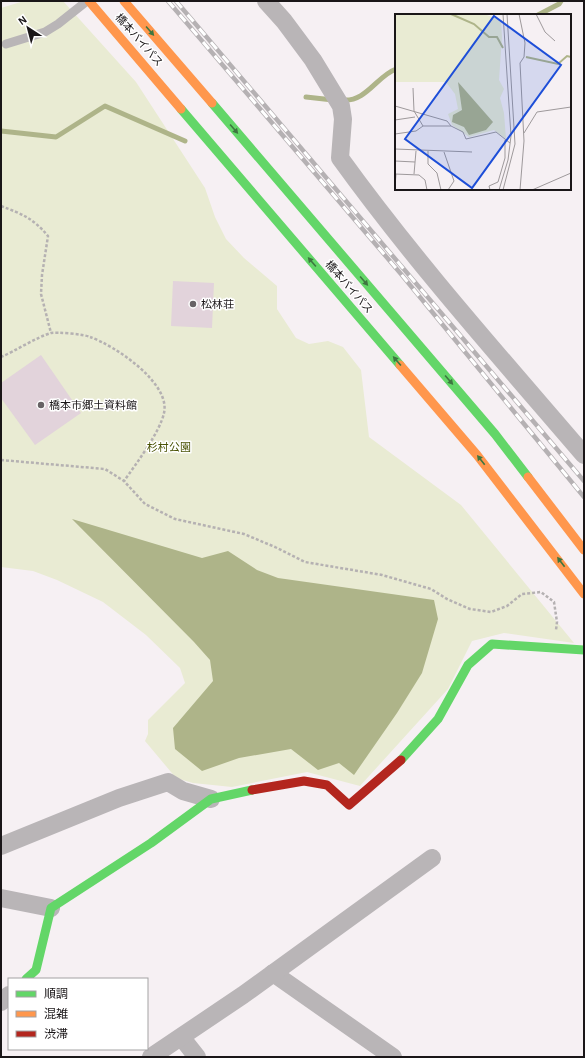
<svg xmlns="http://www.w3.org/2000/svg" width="585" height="1058" font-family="'Alegreya Sans','Noto Sans JP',sans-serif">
<rect width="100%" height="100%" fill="#f6f0f3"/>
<!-- green -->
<polygon fill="#e9ebd3" points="24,1 63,1 136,82 205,188 215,217 226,239 244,258 277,286 277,309 296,338 309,344 328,341 343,347 361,370 369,437 461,505 574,643 504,633 472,641 448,689 360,786 307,772 232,787 193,783 176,778 145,741 148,734 148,720 185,683 180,668 146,635 103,602 57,580 33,571 1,567 1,8"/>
<!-- water -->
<polygon fill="#aeb489" points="72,519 202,558 228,551 257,570 278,578 434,600 438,619 422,673 397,713 354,775 339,763 318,770 291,749 239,758 202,771 175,749 173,728 213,681 210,660 194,642"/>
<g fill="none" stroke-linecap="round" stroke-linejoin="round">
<!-- stream -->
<g stroke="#aeb489" stroke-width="5">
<polyline points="538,15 559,4 561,1"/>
<polyline points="306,97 333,100"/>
<path d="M343,100C366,102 377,76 396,69"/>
<polyline points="1,131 56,137 105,106 185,141"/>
</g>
</g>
<!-- building -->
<g fill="#e2d3db">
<polygon points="173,281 214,283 212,328 171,326"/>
<polygon points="41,355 81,413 35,445 1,398 1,383"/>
</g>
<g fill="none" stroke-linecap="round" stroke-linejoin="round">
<!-- path -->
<g stroke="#b5b1b2" stroke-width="2.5" stroke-dasharray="3 2" stroke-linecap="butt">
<path d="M1,206C22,214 33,218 48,236L42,275L41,294L51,333"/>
<path d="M1,357C15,351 37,337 51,333C56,332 84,334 90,337C114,345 171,383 164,413C160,432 136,464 124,481"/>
<polyline points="1,460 105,469 124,481 145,504 175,519 244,534 275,547 305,562 382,575 431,589 447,599 470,609 491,612 507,606 522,594 541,592 554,602 557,622 556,630"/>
</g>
<!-- lane -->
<polyline stroke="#b9b5b7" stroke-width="9" points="6,44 45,32 58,24 87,1"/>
<!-- street -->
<g stroke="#b9b5b7" stroke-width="18">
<path d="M266,1L284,21L313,60L341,106L343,119L340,158C415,262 501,358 584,455"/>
<polyline points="1,846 119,798 168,782 183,791 211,799"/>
<polyline points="1,898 51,908"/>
<polyline points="273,973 393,1057"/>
<polyline points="1,1002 9,995"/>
<polyline points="182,1038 197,1057"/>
<polyline points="151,1057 243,995 432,858"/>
</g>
<!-- fast -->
<g stroke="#63d668" stroke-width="9">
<polyline points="212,103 495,434 528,477"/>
<polyline points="181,109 400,365"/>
<polyline points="401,760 438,719 468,665 492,644 584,650"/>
<polyline points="26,979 36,970 51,908 151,843 211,799 252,790"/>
</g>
<!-- slow -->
<g stroke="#ff974d" stroke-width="9">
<polyline points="89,1 181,109"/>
<polyline points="124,1 212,103"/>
<polyline points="400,365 477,455 584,594"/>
<polyline points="528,477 584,550"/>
</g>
<!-- jam -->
<polyline stroke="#b3261e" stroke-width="9" points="252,790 304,781 327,785 349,805 401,760"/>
<defs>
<g id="rail">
<polyline points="168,1 401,274 584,497"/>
<polyline points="176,1 584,481"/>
</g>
</defs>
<!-- rail casing -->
<use href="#rail" stroke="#b5b1b3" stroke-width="4.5"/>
<!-- rail -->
<use href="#rail" stroke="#fff" stroke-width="3" stroke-dasharray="9" stroke-linecap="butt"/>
</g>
<!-- one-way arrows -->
<defs><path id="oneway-solid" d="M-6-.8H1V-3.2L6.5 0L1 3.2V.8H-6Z"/></defs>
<g fill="#3e7640">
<use href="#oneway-solid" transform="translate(150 31) rotate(49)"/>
<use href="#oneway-solid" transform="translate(234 129) rotate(49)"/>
<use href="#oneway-solid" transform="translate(312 262) rotate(-131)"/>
<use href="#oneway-solid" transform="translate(364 281) rotate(49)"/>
<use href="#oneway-solid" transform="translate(397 361) rotate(-131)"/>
<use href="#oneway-solid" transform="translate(449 380) rotate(49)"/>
<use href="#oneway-solid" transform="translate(481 460) rotate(-128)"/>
<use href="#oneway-solid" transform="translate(561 562) rotate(-127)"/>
</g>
<!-- markers -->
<g fill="#676265" stroke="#fff" stroke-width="1.5">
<circle cx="193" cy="304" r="4"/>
<circle cx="41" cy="405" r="4"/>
</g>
<g text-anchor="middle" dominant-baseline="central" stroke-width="3" stroke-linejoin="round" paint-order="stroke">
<!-- street labels -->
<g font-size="11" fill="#1a1618" stroke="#fff">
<text transform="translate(139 40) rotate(49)">橋本バイパス</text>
<text transform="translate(349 287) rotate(49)">橋本バイパス</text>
</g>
<!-- poi labels -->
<g font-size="11" fill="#1a1618" stroke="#fff" text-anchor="start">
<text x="201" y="304">松林荘</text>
<text x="49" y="405">橋本市郷土資料館</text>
</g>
<!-- park labels -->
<g font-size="11" fill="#495204" stroke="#fff">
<text x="169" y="447">杉村公園</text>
</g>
</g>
<!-- overview -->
<g transform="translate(395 14)">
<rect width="176" height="176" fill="#f6f0f3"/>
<path d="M0,0H89L106,6L107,23L104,66L109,75L105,84L109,99L111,125L99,116L74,123L57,111L53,100L63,95L60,80L51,68H0Z" fill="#e9ebd3"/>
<path d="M63,68L98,108L91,116L74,121L69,113L57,108L58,101L67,96Z" fill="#aeb489"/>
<path fill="none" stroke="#aeb489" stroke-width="2" d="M56,0L79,10L94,23H102L108,34M131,43L163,50L172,42L176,43"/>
<path fill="none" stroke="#9e999b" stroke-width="1" d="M124,0L130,29L129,43L125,49L129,127L125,176M141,0L150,18L160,27M18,74L19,97L28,112M0,92L52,107L56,112M0,106L20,103M129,119L142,98L176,93M0,120L21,117L28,112H56L68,118L71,125L101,118L115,129M0,135L77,138M33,137V150L42,159L46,176M49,138L59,167L53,176M0,147L20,148M0,160L24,161L30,166L32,176M19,160L21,137M0,172L1,160M95,176L94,172L103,168L110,144V126M104,176L113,146L116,122L108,0M108,176L120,130L112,0M137,176L176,159"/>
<path fill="#1d4ed8" fill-opacity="0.15" stroke="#1d4ed8" stroke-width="2" d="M99,2L166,51L77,174L10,125Z"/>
<rect width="176" height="176" fill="none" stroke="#1a1618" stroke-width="2"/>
</g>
<!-- border -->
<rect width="585" height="1058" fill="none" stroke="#1a1618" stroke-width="4"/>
<!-- legend -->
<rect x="8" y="978" width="140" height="72" fill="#ffffff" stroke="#a3a2a3"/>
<rect x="16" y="991" width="20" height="6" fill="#63d668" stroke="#a3a2a3"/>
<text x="44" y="998" font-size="12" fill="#1a1618">順調</text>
<rect x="16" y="1011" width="20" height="6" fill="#ff974d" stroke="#a3a2a3"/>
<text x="44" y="1018" font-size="12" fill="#1a1618">混雑</text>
<rect x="16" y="1031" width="20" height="6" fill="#b3261e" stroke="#a3a2a3"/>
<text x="44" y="1038" font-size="12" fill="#1a1618">渋滞</text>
<!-- north arrow -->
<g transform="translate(28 28) rotate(324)" stroke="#ffffff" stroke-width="3" paint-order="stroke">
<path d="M0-3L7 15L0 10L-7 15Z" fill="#1a1618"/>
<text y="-6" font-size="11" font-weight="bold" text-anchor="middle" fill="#1a1618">N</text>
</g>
</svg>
